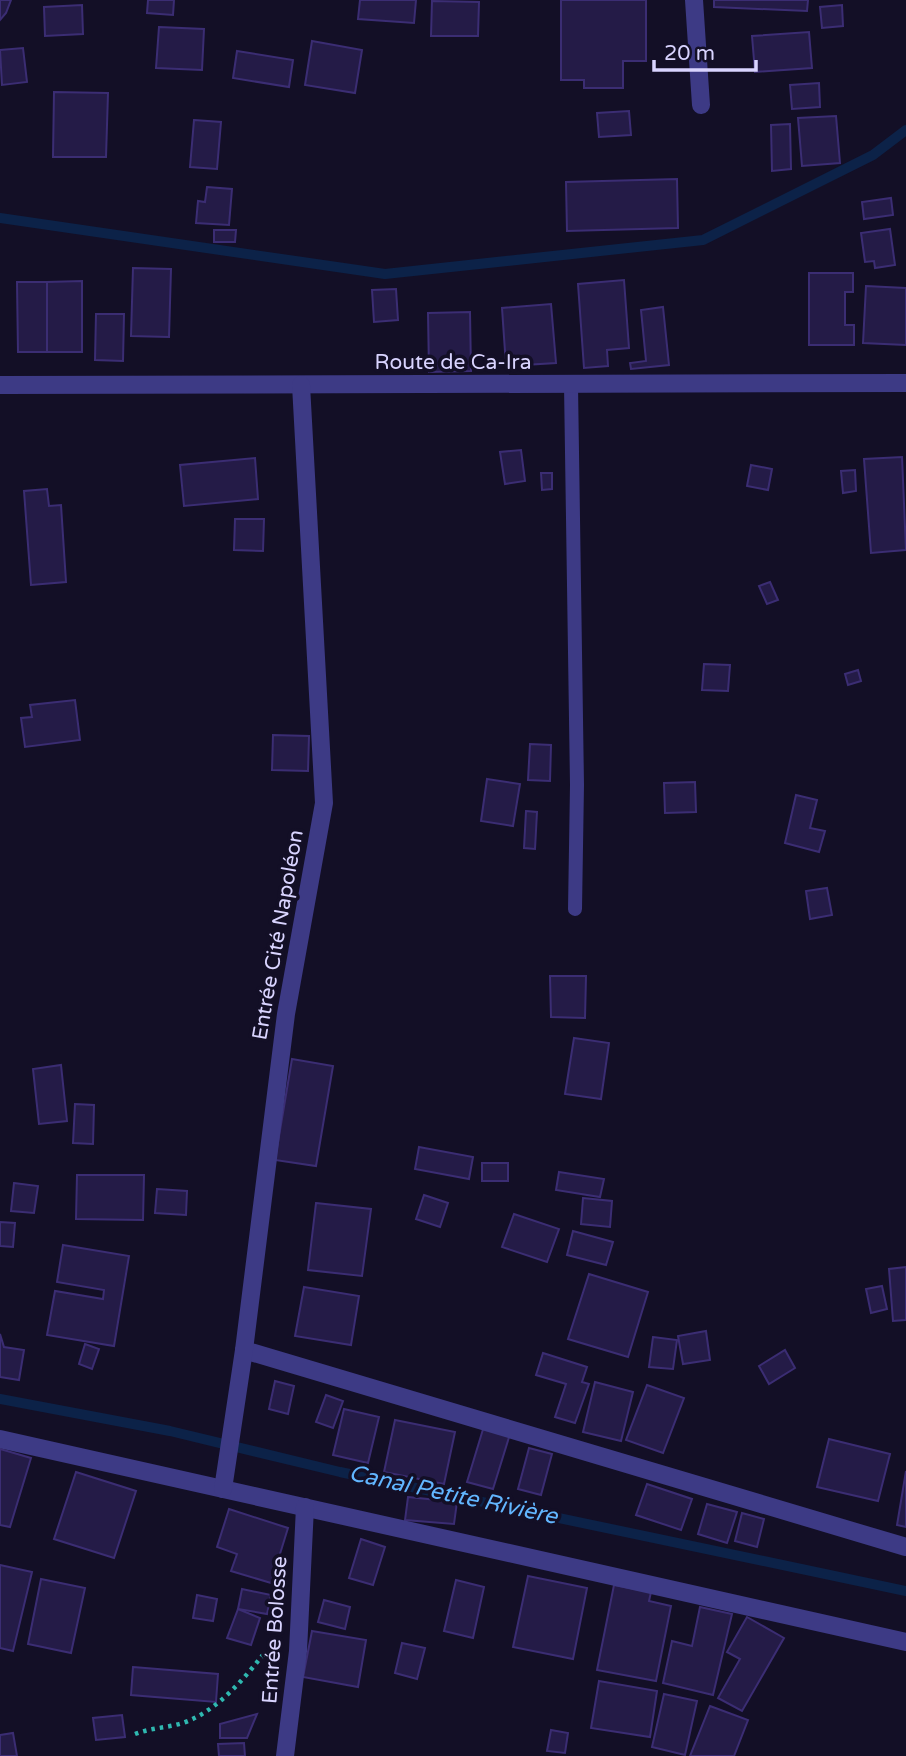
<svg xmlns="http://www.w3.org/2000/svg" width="906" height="1756" font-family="'Varela Round',sans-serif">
<rect width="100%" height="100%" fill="#130f26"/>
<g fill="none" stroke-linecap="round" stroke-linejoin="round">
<!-- stream -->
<g stroke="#0c2248" stroke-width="10">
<polyline points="0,218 385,274 703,240 873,155 906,130"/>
<polyline points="0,1399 170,1431 340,1472 906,1591"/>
</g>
</g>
<!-- building -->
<g fill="#241b47" stroke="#3b2d73" stroke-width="2">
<polygon points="0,0 11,0 6,13 0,20"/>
<polygon points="148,0 174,0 173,15 147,13"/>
<polygon points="360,0 416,0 414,23 358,19"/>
<polygon points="561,0 646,0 646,61 623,61 623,88 584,88 584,80 561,80"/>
<polygon points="714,0 808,0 807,11 714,7"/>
<polygon points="432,1 479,2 478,36 431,36"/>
<polygon points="82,5 83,34 45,36 44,7"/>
<polygon points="842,5 843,26 822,28 820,7"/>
<polygon points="159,27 204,29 202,70 156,68"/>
<polygon points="809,32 812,68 755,72 752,36"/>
<polygon points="312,41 362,50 355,93 305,85"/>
<polygon points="23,48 27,82 2,85 0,50"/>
<polygon points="237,51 293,60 289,87 233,78"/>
<polygon points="819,83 820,107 792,109 790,85"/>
<polygon points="54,92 108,93 106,157 53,157"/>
<polygon points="629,111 631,135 599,137 597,113"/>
<polygon points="836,116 840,163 802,166 798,118"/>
<polygon points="194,120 221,122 217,169 190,167"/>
<polygon points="790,124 791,169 772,171 771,125"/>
<polygon points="677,179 678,228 567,231 566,182"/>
<polygon points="207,187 232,189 229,225 196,223 198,201 205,202"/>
<polygon points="891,198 893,215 864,219 862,202"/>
<polygon points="890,229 895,265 875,268 874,261 865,262 861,233"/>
<polygon points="214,230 236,230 235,242 214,242"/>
<polygon points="133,268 171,269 169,337 131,336"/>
<polygon points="809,273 853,273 853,292 845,292 845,325 854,325 854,345 809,345"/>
<polygon points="624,280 629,348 607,350 608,366 584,368 578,284"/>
<polygon points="82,281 82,352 47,352 47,282"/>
<polygon points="17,282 47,282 47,352 18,352"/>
<polygon points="866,286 906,288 906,345 863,343"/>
<polygon points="396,289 398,320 374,322 372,290"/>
<polygon points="551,304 556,363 506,366 502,308"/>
<polygon points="663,307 669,365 631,369 630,363 646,361 641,310"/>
<polygon points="470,312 471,371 429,372 428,313"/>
<polygon points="96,314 124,314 123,361 95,360"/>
<polygon points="521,450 525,481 505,484 500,452"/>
<polygon points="902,457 906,550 871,553 864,459"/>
<polygon points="255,458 258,499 184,506 180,465"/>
<polygon points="751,465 772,469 768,490 747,486"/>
<polygon points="855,470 856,491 843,493 841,471"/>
<polygon points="541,473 552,473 552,489 542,490"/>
<polygon points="47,489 49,506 61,505 66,582 31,585 24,491"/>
<polygon points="235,519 264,519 263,551 234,550"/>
<polygon points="770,582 778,600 767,604 759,586"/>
<polygon points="704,664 730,665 728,691 702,690"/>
<polygon points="858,670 861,681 848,685 845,674"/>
<polygon points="75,700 80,740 25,747 21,718 32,717 30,705"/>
<polygon points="273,735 309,736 308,771 272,770"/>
<polygon points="530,744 551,745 550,781 528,780"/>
<polygon points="487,779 520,784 513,826 481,821"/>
<polygon points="695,782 696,812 665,813 664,783"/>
<polygon points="796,795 817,800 810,828 825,831 819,852 785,843"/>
<polygon points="526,811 537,812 535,849 524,848"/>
<polygon points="827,888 832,915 810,919 806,891"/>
<polygon points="550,976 586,976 585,1018 551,1017"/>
<polygon points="574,1038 609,1043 601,1099 565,1094"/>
<polygon points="292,1059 333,1066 316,1166 275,1160"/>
<polygon points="61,1065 67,1121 39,1124 33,1069"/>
<polygon points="75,1104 94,1105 93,1144 73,1143"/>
<polygon points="419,1147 473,1157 469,1179 415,1169"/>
<rect x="482" y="1163" width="26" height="18"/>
<polygon points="559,1172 604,1179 600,1197 556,1190"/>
<polygon points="77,1175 144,1175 143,1220 76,1219"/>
<polygon points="14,1183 38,1186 34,1213 11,1211"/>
<polygon points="157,1189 187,1191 186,1215 155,1213"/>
<polygon points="424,1195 448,1203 440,1227 416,1219"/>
<polygon points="583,1198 612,1201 610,1227 581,1224"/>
<polygon points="316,1203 371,1209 362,1276 308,1270"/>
<polygon points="514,1214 559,1229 547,1262 502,1247"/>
<polygon points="0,1222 15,1223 13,1247 0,1246"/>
<polygon points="573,1231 613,1242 606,1265 567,1255"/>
<polygon points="63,1245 129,1256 114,1346 47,1335 55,1291 103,1299 104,1290 57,1282"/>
<polygon points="906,1267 906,1320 893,1321 889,1269"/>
<polygon points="589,1274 648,1292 628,1357 568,1339"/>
<polygon points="882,1286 887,1309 871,1313 866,1289"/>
<polygon points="304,1287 359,1296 351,1345 295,1336"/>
<polygon points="706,1331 710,1360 683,1364 678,1336"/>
<polygon points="0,1334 4,1347 24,1350 19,1380 0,1377"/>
<polygon points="653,1337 677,1340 673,1369 649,1367"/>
<polygon points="85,1344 99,1349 92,1369 79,1364"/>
<polygon points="785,1350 795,1368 769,1384 759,1366"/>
<polygon points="543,1353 587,1367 582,1382 589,1384 575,1423 555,1417 566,1384 536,1375"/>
<polygon points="275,1381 294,1386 288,1414 269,1409"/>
<polygon points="595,1382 633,1392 621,1441 583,1432"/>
<polygon points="647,1385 684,1398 663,1453 626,1440"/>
<polygon points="326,1395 343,1401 333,1428 316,1422"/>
<polygon points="344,1409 379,1417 368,1463 333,1455"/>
<polygon points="395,1420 455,1432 444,1484 384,1472"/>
<polygon points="484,1426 510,1434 493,1489 467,1482"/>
<polygon points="829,1439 890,1454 878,1501 817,1487"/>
<polygon points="529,1448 552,1454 541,1495 518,1489"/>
<polygon points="0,1449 31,1458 10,1527 0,1525"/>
<polygon points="906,1471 906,1527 897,1525"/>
<polygon points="76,1472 136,1491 114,1558 54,1539"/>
<polygon points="647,1484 692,1499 681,1530 636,1515"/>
<polygon points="408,1497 457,1502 454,1524 405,1520"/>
<polygon points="707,1504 737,1512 727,1543 698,1534"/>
<polygon points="229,1509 288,1528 271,1583 231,1571 237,1554 217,1547"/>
<polygon points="742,1513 764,1519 757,1547 735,1541"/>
<polygon points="361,1539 385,1547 373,1585 349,1578"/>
<polygon points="0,1565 32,1572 13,1651 0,1648"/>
<polygon points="528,1576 587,1588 573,1659 513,1647"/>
<polygon points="41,1579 85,1588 71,1653 28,1644"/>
<polygon points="456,1580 484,1587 473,1638 444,1631"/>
<polygon points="614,1585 651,1592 649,1601 671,1606 656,1681 597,1670"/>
<polygon points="242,1589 271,1595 267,1614 238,1609"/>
<polygon points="197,1595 217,1599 213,1621 193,1618"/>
<polygon points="324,1600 350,1607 345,1629 318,1622"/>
<polygon points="700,1607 732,1614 713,1695 663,1683 672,1641 692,1646"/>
<polygon points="238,1609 260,1618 251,1645 227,1638"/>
<polygon points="747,1617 784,1638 742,1711 718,1698 740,1659 727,1652"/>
<polygon points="312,1631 366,1640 358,1687 303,1677"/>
<polygon points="402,1643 425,1648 417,1679 395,1673"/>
<polygon points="133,1667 218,1674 216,1702 131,1695"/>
<polygon points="599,1681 657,1691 650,1737 591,1728"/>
<polygon points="664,1694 697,1701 685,1755 652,1747"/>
<polygon points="710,1706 748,1720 734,1756 690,1756"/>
<polygon points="257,1714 247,1738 220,1738 220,1724"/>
<polygon points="122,1715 125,1737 96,1740 93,1718"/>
<polygon points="551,1730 568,1733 565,1753 547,1751"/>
<polygon points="13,1733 17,1756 0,1756 0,1735"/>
<polygon points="244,1743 245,1756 219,1756 218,1744"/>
</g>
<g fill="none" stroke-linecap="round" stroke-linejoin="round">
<!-- path -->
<path stroke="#2fb8b0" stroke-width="4.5" stroke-dasharray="3.5 5" stroke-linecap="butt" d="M135,1734C153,1727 171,1728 188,1721C218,1709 243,1680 262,1656L273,1655"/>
<!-- lane -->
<polyline stroke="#3d3a85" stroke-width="14" points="571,385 577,785 575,909"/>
<!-- street -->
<g stroke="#3d3a85" stroke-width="18">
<polyline points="694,0 701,105"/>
<polyline points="0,385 906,383"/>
<polyline points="244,1350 906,1547"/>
<polyline points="0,1439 906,1642"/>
<polyline points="223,1489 244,1350 286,1014 324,803 301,385"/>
<polyline points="285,1756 298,1651 305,1507"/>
</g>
</g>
<g text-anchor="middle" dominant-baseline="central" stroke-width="7" stroke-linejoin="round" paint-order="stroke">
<!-- street labels -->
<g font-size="21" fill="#d9d4ff" stroke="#130f26">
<text x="453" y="362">Route de Ca-Ira</text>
<text transform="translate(278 935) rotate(-80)">Entrée Cité Napoléon</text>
<text transform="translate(275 1630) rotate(-86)">Entrée Bolosse</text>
</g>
<!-- water labels -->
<g font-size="23" font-style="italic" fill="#62b6ff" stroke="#130f26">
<text transform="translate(453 1495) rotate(12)">Canal Petite Rivière</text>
</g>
</g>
<!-- scale -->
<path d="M654 60v10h102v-10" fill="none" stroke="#d9d4ff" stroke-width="3.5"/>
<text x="664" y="60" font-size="21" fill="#d9d4ff" stroke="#130f26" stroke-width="5" paint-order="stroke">20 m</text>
</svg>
